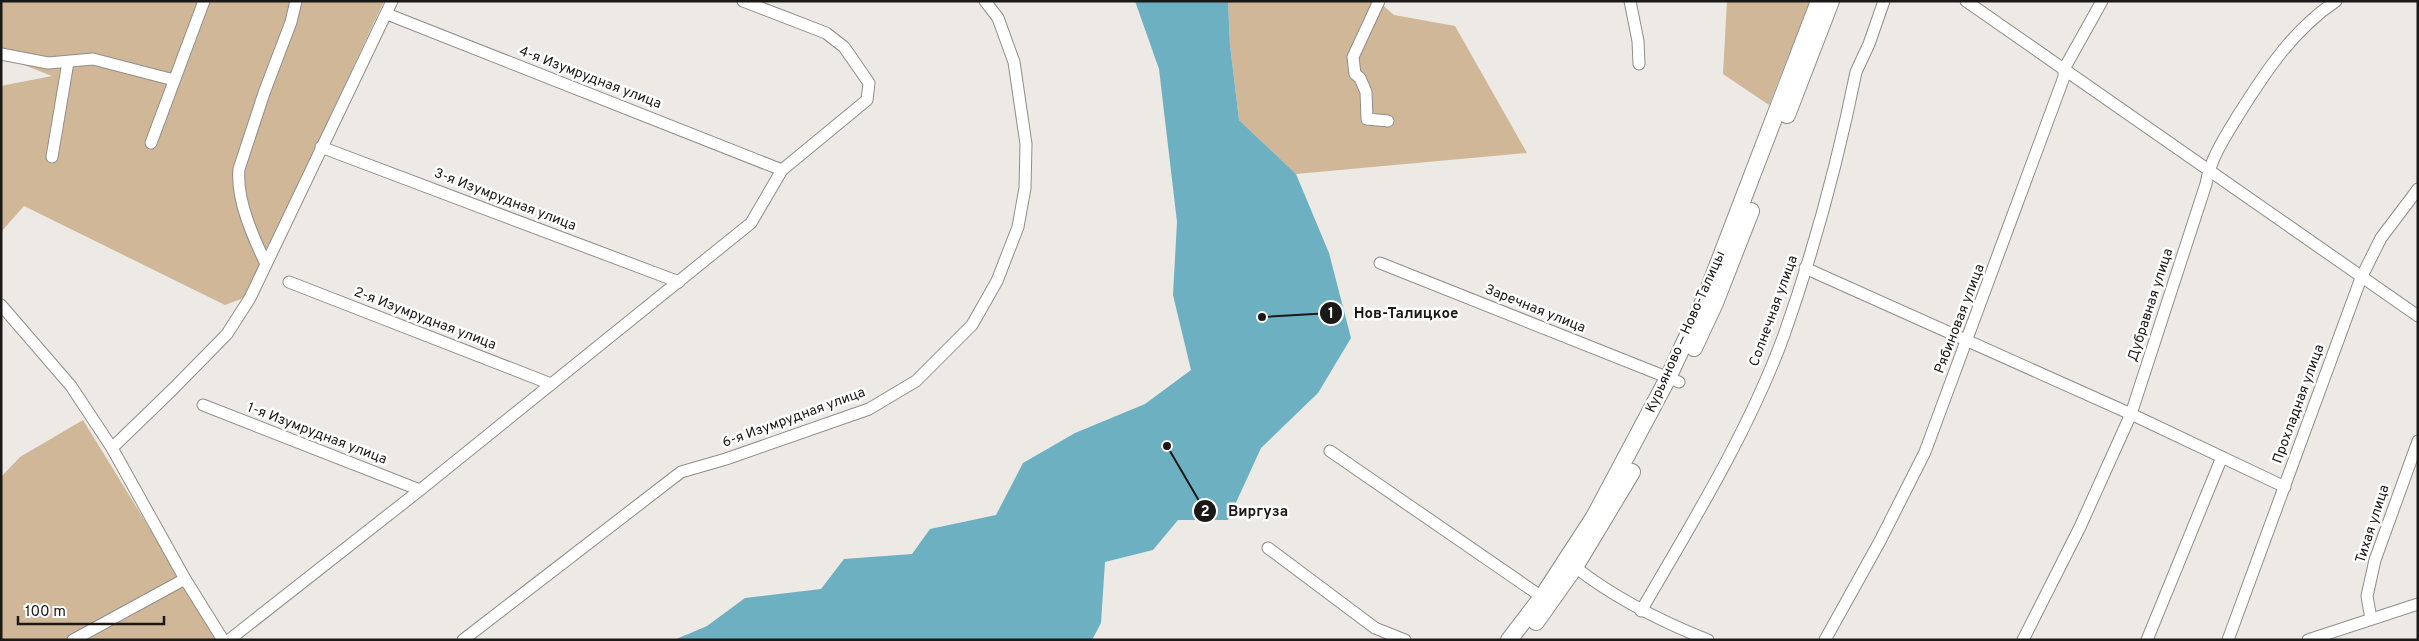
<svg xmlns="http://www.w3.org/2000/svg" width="2419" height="641" font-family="Overpass,sans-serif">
<rect width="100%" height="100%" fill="#ede9e5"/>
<!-- green -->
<g fill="#d0b798">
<polygon points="1,1 384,1 246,297 225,305 24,206 1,232 1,86 52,76 1,56"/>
<polygon points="1228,1 1378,1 1394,15 1455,26 1527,153 1296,174 1239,120 1230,45"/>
<polygon points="1727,1 1810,1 1769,105 1723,74"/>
<polygon points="83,420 218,640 1,640 1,477 20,457"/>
</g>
<!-- water -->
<polygon fill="#6cb0c2" points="1135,1 1228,1 1230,45 1239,120 1296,174 1329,253 1351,338 1318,393 1261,448 1228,520 1178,520 1153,550 1105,562 1101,623 1092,640 674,640 707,626 745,598 821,589 844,559 912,554 930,529 996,515 1023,463 1075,433 1145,404 1191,370 1173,295 1177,222 1159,69"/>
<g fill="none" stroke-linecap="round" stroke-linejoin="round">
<defs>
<g id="minor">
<polyline points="1379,1 1353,57 1355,74 1360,78 1366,92 1367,119 1388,121"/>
<polyline points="1630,1 1638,41 1639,64"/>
<polyline points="1966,1 2418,316"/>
<polyline points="387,14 782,170"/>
<polyline points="1,54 48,63 93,59 174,80"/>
<polyline points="151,143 204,1"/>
<polyline points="321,147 679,282"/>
<polyline points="52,157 68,62"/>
<polyline points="1380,263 1679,382"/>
<path d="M266,264C253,237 236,199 239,169L264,93L291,22L296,1"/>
<polyline points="1805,268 2131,414 2285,487"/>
<polyline points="289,282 551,384"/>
<polyline points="1,305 71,386 112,448 185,579 223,640"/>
<polyline points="203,405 420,490"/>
<polyline points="112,448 173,389 227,334 250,298 392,1"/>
<polyline points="1330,451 1542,597"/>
<polyline points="1268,548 1375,628 1405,640"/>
<path d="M1575,567C1616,599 1660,621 1708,640"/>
<path d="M1641,611C1692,523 1749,431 1784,335C1814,250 1838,161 1856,72L1869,44L1884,1"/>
<polyline points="2371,619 2367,596 2375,560 2418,441"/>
<polyline points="73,640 185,579"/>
<polyline points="229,640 420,490 751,223 782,170 867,100 869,83 844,47 826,33 743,1"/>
<polyline points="463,640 681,472 726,459 869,409 916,381 972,325 997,281 1018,227 1025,188 1026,144 1014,62 998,18 985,1"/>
<polyline points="1825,640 1880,541 1925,452 2064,77 2064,69 2102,1"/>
<path d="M2023,640L2080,527L2131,414L2206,184C2210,159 2226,135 2239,114C2266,71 2293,30 2336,1"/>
<polyline points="2147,640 2222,457"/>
<polyline points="2228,640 2361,278 2381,238 2418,189"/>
<polyline points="2308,640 2418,604"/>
</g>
<g id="secondary">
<polyline points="1787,115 1831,1"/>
<polyline points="1694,348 1715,303 1751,211"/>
<polyline points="1536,622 1575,567 1632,472"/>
<polyline points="1509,640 1542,597 1594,517 1668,378 1705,298 1819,1"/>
</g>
</defs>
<!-- minor casing -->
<use href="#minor" stroke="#918d89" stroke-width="13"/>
<!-- secondary casing -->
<use href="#secondary" stroke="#918d89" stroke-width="18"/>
<!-- minor -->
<use href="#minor" stroke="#fff" stroke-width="11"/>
<!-- secondary -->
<use href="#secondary" stroke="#fff" stroke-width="16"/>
</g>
<g text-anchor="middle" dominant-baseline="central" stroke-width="5" stroke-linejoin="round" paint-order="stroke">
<!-- street labels -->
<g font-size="14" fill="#1a1918" stroke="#fff">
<text transform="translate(590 78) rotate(21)">4-я Изумрудная улица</text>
<text transform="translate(505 200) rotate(21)">3-я Изумрудная улица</text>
<text transform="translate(2151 305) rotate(-72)">Дубравная улица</text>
<text transform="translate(1535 309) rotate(22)">Заречная улица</text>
<text transform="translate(1774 311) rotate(-70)">Солнечная улица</text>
<text transform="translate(425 319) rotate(21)">2-я Изумрудная улица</text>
<text transform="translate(1960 319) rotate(-69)">Рябиновая улица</text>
<text transform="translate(1686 332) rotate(-66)">Курьяново — Ново-Талицы</text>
<text transform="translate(2299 404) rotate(-70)">Прохладная улица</text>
<text transform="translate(794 418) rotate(-20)">6-я Изумрудная улица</text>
<text transform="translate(317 434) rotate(21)">1-я Изумрудная улица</text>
<text transform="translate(2373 524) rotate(-72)">Тихая улица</text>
</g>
</g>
<!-- callouts -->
<path fill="none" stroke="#1a1918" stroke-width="2" d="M1262 317L1331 313M1167 446L1205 511"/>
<g fill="#1a1918" stroke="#fff" stroke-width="2">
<circle cx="1262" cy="317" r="5"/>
<circle cx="1167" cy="446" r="5"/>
<circle cx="1331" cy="313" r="12"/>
<circle cx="1205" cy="511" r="12"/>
</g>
<g font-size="15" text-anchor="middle" font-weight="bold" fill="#fff">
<text x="1331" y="318">1</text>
<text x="1205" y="516">2</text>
</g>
<g font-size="15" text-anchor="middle" font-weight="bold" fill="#1a1918" stroke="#fff" stroke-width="5" stroke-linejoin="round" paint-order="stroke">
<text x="1406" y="318">Нов-Талицкое</text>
<text x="1258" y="516">Виргуза</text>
</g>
<!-- border -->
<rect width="2419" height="641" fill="none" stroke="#1a1918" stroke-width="5"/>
<!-- scale -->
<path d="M18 616v8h146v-8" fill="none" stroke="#1a1918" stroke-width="2.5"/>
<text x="25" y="616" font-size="15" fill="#1a1918" stroke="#ffffff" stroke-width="4" paint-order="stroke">100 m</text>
</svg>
